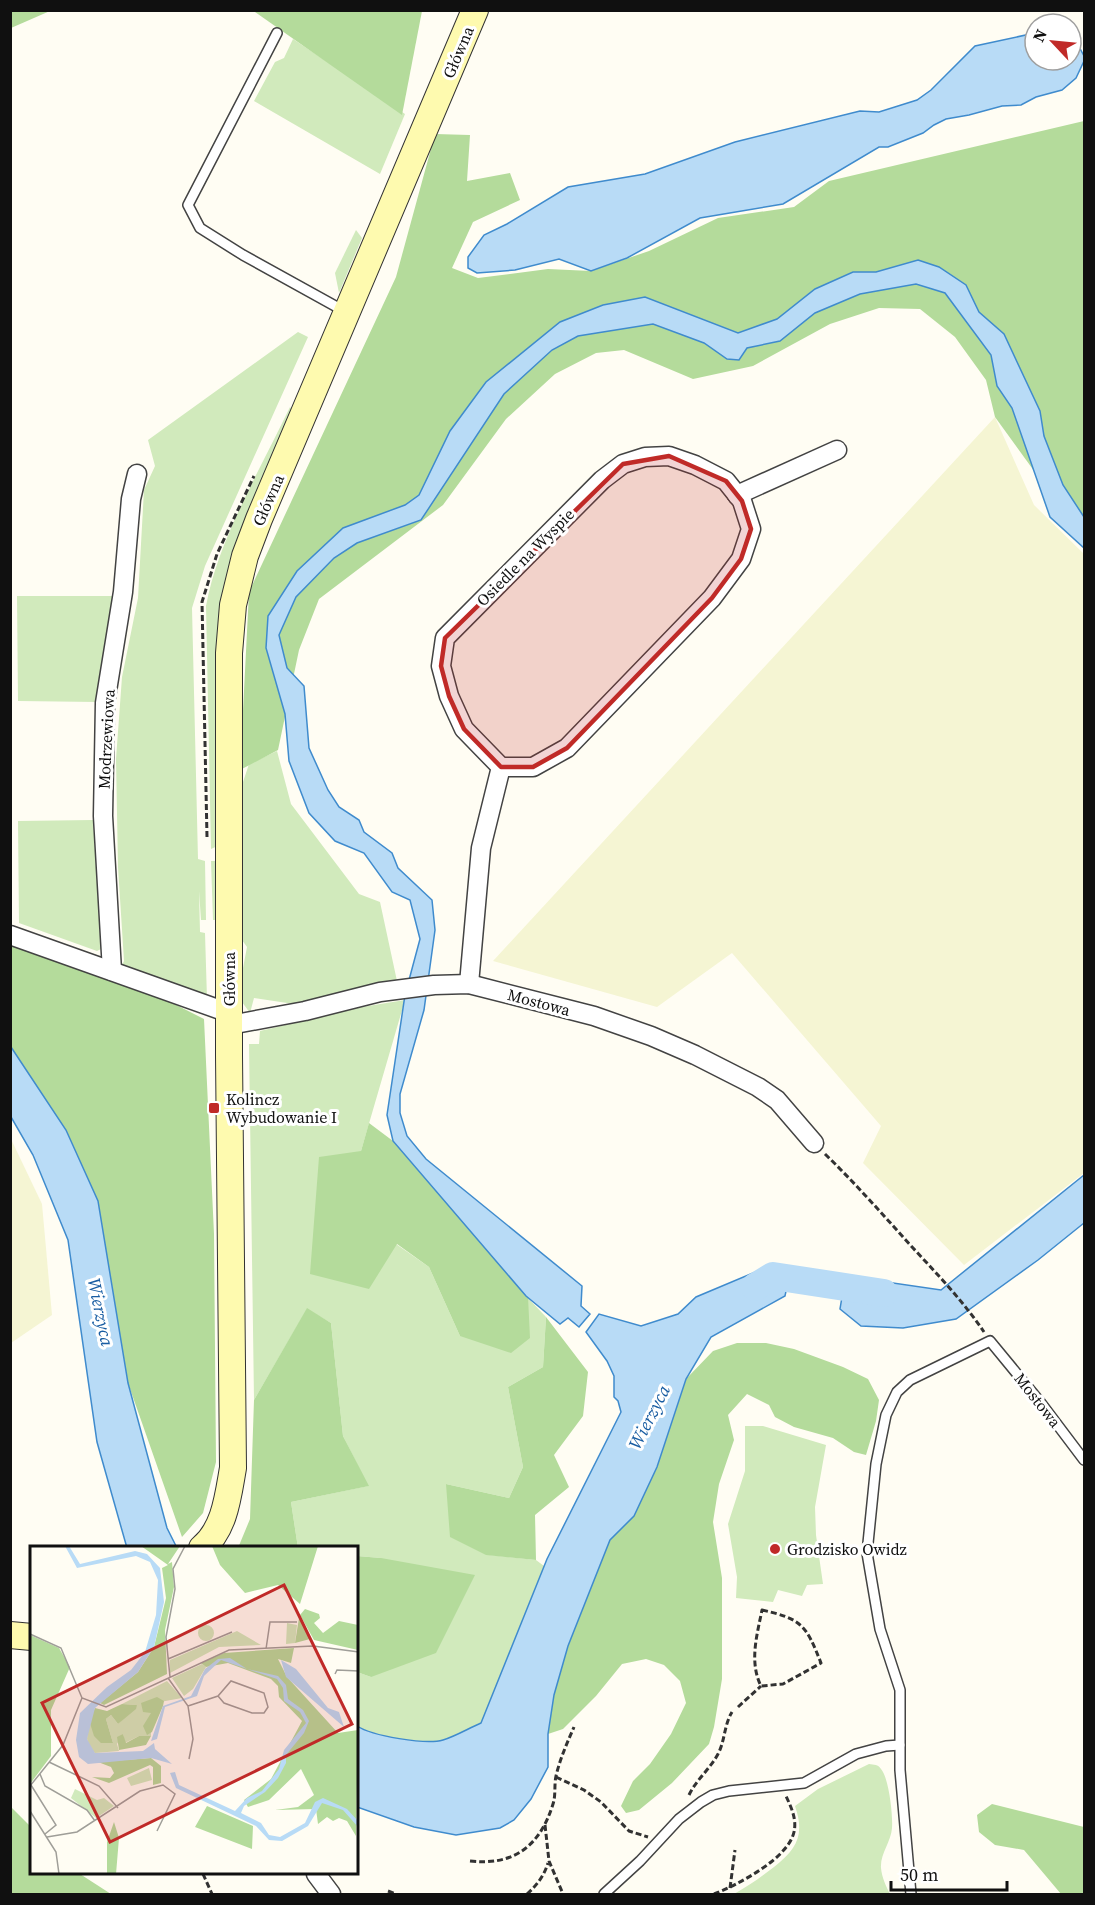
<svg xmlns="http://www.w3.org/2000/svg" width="1095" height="1905" font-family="'Source Serif 4',serif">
<rect width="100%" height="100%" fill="#fffdf3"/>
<!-- farmland -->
<g fill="#f5f5d3">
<polygon points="995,417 1034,505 1084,554 1084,1173 964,1265 863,1163 881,1126 732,953 657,1007 493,961"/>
<polygon points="10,1137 42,1204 52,1315 11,1343"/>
</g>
<!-- green -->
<g fill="#d1eabc">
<polygon points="293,39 405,114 380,174 254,101 275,62 284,58"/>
<polygon points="356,230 362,238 339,293 335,273"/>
<polygon points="298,332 308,337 205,566 192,608 198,859 205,861 206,920 201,920 199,891 200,932 205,933 207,999 122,965 124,961 118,867 116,759 122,677 138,598 144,490 155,466 148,440"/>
<path d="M290,407L293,412L238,548L221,822L216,827L222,844L211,849L206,606C218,540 261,468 290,407Z"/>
<polygon points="17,596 114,596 97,702 18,701"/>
<polygon points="277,751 291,804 359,894 380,902 397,981 351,994 294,1004 254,998 250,1013 242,1002 243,968 247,947 237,933 235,806 249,764"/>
<polygon points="93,820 101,949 97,951 19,923 18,821"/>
<polygon points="211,861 216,861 220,865 218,920 213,920"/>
<path d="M405,1000L361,1151L396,1244L429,1267L460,1336L526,1296L546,1317L543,1367L508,1387L523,1467L509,1498L446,1484L490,1555L536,1560L544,1566L481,1723C469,1728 456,1736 443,1740C426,1745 372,1736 357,1726V1672L371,1677L381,1558L357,1556V1548H298L291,1502L368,1486L343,1436L331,1323L307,1309L254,1400L249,1044H259L260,1031L362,1007Z"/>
<polygon points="745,1426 763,1426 826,1445 815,1507 816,1535 823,1584 807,1585 802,1596 778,1590 773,1602 736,1598 737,1577 728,1524 745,1471"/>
<path d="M869,1764C874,1765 878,1764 881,1769C889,1778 893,1816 892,1828C891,1842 880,1854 881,1868C882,1878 886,1886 890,1894H734C749,1886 761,1877 774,1867C797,1849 805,1835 795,1806L818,1789Z"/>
</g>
<!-- forest -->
<g fill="#b4db9b">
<polygon points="11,10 50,10 50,11 11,28"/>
<polygon points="292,11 422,11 402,115 255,12"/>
<polygon points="1084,121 1084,540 995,417 986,380 955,337 920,309 879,308 830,324 753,366 693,379 624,350 596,353 555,374 506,419 443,505 319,599 299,650 278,750 240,770 249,592 396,277 435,134 470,135 467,181 510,173 520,200 473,222 452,268 478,278 548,269 591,271 649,251 718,218 794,207 829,181"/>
<polygon points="10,937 103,968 204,1019 214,1234 216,1462 203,1513 182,1537 128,1383 98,1201 66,1130 11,1047"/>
<polygon points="369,1123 393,1141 528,1297 530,1338 511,1353 460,1336 429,1267 397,1244 369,1289 310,1274 319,1157 361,1151"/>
<polygon points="307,1308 331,1323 343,1436 369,1486 291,1502 298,1548 238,1548 250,1519 254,1400"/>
<polygon points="546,1317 588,1372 583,1416 554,1455 569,1487 535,1515 536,1560 486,1555 450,1537 446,1484 509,1498 523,1467 508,1387 543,1367"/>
<polygon points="737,1343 766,1343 794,1349 843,1367 868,1379 879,1400 876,1421 866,1455 854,1452 833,1438 794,1427 775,1417 769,1405 747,1394 728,1415 734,1440 719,1484 713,1522 722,1578 722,1679 714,1727 709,1744 672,1783 639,1810 626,1813 621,1806 633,1781 650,1764 671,1734 686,1703 680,1681 664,1665 646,1659 622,1664 596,1696 563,1729 548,1734 554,1694 568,1646 610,1540 634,1516 657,1467 686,1379 713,1351"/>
<polygon points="357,1556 381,1558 475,1575 436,1653 371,1677 357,1672"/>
<polygon points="992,1804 1084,1827 1084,1894 1061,1894 1024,1850 995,1845 979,1832 977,1815"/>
<polygon points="10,1806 31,1827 32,1874 80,1874 111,1894 11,1894"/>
</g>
<!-- water -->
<g fill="#b8dbf6" stroke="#3f8bcd" stroke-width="1.5">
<polygon points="1035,33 1035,60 1071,60 1071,40 1077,43 1084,56 1084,61 1076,78 1062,90 1036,97 1021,105 1002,106 969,115 946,119 934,125 923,133 888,147 879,147 783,204 700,218 627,258 591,271 559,259 515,270 477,273 468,268 468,257 484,235 507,224 568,187 645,174 735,142 860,111 879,112 917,100 931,90 975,46"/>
<polygon points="918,260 939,267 966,285 979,312 1004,334 1040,411 1044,436 1063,485 1084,517 1084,548 1050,517 1012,408 997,386 991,355 945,293 916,284 860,294 815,313 780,341 747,348 739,360 727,359 704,343 653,324 578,336 552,350 504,394 421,520 357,543 334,558 296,597 279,635 287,668 304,686 309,748 328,790 339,807 359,820 364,832 392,853 398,868 432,900 435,930 424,1010 400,1094 400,1113 407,1136 426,1159 582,1286 581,1306 590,1314 579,1327 568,1318 560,1324 526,1296 393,1141 387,1115 405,995 420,939 410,900 392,892 364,853 335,841 309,813 289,761 285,714 266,648 268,616 297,571 343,528 405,505 419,495 450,431 486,382 560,322 603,305 645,297 738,333 777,319 815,289 853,272 876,272"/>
<polygon points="11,1047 66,1130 98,1201 128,1383 167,1528 177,1548 127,1548 97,1442 68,1240 33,1155 11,1117"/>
<polygon points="1084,1175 1084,1223 1038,1260 956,1319 903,1328 861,1326 840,1309 843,1291 852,1277 941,1290"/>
<path d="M772,1265L791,1268L785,1296L711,1337L686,1379L657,1467L634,1516L610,1540L568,1646L554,1695L548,1734V1767L531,1799L514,1820L500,1828L456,1835L414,1827L357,1807V1726C372,1736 426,1745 443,1740C456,1736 469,1728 481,1723L547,1559L621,1412L618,1401L614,1397V1376L607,1361L586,1332L599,1314L641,1326L678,1314L696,1297Z"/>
</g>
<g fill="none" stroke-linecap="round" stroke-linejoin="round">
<!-- river -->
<polyline stroke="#b8dbf6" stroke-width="28" points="755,1287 773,1276 884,1293"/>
<defs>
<g id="lane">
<polyline points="277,33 188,205 200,228 243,255 346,312"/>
<polyline points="604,1894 640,1861 679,1819 701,1802 713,1795 729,1791 804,1783 856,1754 886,1746 900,1745"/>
<polyline points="911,1894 900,1770 900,1690 880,1629 867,1553 876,1464 886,1415 897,1392 910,1380 990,1341 1041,1403 1084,1460"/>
</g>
<g id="street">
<polyline points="737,495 837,450"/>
<polyline points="10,935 229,1013"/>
<polyline points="112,971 103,816 105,703 123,592 131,499 137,474"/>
<polyline points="469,984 481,848 501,767 464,729 449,696 441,666 445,638 602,480 623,464 645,457 669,456 695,465 726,481 742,501 751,529 741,559 712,598 567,748 533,767 501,767"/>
<polyline points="230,1025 305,1011 380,992 434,985 469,984 594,1016 651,1036 695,1055 758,1087 777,1100 814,1143"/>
<polyline points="316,1874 331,1894"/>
</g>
<g id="secondary">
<path d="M202,1548C225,1529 228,1496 233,1468L229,1055V653L233,605L245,556L259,519L475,10"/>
<polyline points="10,1635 32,1637"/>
</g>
</defs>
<!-- lane casing -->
<use href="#lane" stroke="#434343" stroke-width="12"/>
<!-- street casing -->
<use href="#street" stroke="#434343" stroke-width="21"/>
<!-- secondary casing -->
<use href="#secondary" stroke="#323232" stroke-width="28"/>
<!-- path -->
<g stroke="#323232" stroke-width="3" stroke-dasharray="6 3" stroke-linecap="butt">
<polyline points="207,837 202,602 217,554 254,476"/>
<path d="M825,1154C856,1184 884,1216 913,1248C938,1275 963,1301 984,1332"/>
<path d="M762,1610C802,1619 806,1625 821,1663L783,1684L761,1686C749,1662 757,1635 762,1610Z"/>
<polyline points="738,1707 761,1686"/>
<polyline points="556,1777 584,1790 601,1802 629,1831 648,1837"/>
<path d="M689,1795C696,1780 710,1769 718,1754C725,1741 724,1725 732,1712"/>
<polyline points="545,1825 549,1861 563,1894"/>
<path d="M470,1861C514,1866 540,1846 553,1804C556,1795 554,1785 556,1776C560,1759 567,1743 574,1727"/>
<polyline points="203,1874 212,1894"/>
<polyline points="730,1888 735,1850"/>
<polyline points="388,1891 396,1894"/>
<path d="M527,1894C537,1885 544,1876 548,1863"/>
<path d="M714,1894C737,1885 788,1859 794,1832C797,1819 791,1807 786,1796"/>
</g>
<!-- lane -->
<use href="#lane" stroke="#fff" stroke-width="9"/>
<!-- street -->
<use href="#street" stroke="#fff" stroke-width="18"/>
<!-- secondary -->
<use href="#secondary" stroke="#fefaaf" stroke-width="26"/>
</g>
<!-- marked area -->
<path fill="#c02a28" fill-opacity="0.2" stroke="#c02a28" stroke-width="4.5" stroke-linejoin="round" d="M669,456L726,481L742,501L751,529L741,559L712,598L567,748L533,767H501L464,729L449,696L441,666L445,638L623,464Z"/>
<!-- markers -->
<g fill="#c02a28" stroke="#fff" stroke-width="2">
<rect x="208" y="1102" width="12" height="12" rx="3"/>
<circle cx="775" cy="1549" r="6"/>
</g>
<g text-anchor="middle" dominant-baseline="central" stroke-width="6" stroke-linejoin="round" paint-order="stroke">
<!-- street labels -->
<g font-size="16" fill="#101010" stroke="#fff">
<text transform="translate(458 52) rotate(-67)">Główna</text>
<text transform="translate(268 500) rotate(-66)">Główna</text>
<text transform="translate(525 557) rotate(-45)">Osiedle na Wyspie</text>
<text transform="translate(106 739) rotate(-87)">Modrzewiowa</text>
<text transform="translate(229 979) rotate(-90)">Główna</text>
<text transform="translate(539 1002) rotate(15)">Mostowa</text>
<text transform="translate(1038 1400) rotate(52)">Mostowa</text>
</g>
<!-- poi labels -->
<g font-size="16" fill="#101010" stroke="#fff" text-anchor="start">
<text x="226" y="1099">Kolincz<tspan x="226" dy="18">Wybudowanie I</tspan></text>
<text x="787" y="1549">Grodzisko Owidz</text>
</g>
<!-- water labels -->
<g font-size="18" font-style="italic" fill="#195da2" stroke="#fff">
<text transform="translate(101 1312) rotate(78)">Wierzyca</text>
<text transform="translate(649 1417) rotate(-63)">Wierzyca</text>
</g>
</g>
<!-- overview -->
<g transform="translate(30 1546)">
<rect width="328" height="328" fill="#fffdf3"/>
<path d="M257,77L267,79L265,97L256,98ZM168 87a8 8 0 1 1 16 0a8 8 0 1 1-16 0ZM207,85L231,99L189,101L140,127V114ZM172,118L176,121L163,143L154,150L142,132ZM137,135L152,152L130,156L121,166V190H109L95,197L93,188L87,198L89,205L65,207L60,203L57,193L59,174L83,197L76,173L81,169L88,178L107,159L92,158ZM119,222L122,234L101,240L97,232ZM45,243L67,254L74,252L84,260L66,272L41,252Z" fill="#d1eabc"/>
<path d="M111,0H150L138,18L142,16L144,41L135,84L137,128L74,159L70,157L108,126L124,101L136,52L132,22L138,19ZM182,0H288L270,58L248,39L215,47L190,19ZM275,63L289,68L290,72L284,77L293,87L309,75L328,79V104L284,94L270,69ZM269,72L280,93L265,97ZM0,89L29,102L40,121L21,164V210L0,238ZM264,102L261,117L248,113L257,131L308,187L328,184L326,290L317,275L309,272L303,275L297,271L288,278L286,263L245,264L268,261L284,249L271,223L239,254L218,261L214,254L241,233L272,175L249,151L248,140L241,133L198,117L176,121L171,117L194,107ZM127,151L134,155L133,160L122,186L117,189L113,180L121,167L113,166L111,157ZM92,158L107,159L106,163L88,178L81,169L76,173L83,197H71L64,190L59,174L65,162L77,165ZM93,188L96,197L109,190H121L116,199L89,204L87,191ZM121,212L131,220V237L123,239V221L120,219L79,237L62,231L80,232L84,227L81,221L68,216ZM177,260L223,280L222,303L165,281ZM84,276L89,292L86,328H77V296Z" fill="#b4db9b"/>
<path d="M35,0H39L50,18L105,5L117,8L130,22L134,56L124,101L108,126L65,162L57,193L65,207L113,205L124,197L125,203L142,218L121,212L58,218L49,211L46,194L50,167L77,141L101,124L115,106L126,69L128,34L120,16L106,10L47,22ZM200,112L217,123L248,130L256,139L258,153L273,164L279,175L274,187L256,209V217L248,232L235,246L214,260L211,267L231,277L239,289L250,291L275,277L285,256L293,252L317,263L328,275V281L313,264L292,257L278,280L252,295L239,294L226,280L146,242L140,227L145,226L149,239L205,265L217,252L232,245L249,223L254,204L276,177L270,166L254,155L253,142L247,133L191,114L174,130L167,150L135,161L127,193L121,195L133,160L161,150L175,123L188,113ZM251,114L266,123L298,162L309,166L314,181L256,131Z" fill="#b8dbf6"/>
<path fill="none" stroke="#9f9e98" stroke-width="1.5" d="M0,88L31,102L52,152L76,161L199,104L283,100L329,106M236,103L240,76H267M138,113L202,86M305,128L307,124L329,125M140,131L136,91L145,43L143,23L155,0M138,132L158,160L163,193L159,213M158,160L188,150L201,135L234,147L238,161L234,167H222L194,157L188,150M19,216L69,240L88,262M10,228L15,240L57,264L65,275M1,239L26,279L15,288M0,240L33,199L52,152M0,265L26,306L29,328M17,291L47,286L110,245L133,239L145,248L127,285"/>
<path fill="#c02a28" fill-opacity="0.15" stroke="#c02a28" stroke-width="3" d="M254,39L322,178L80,296L12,157Z"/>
<rect width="328" height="328" fill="none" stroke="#101010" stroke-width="3"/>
</g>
<!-- border -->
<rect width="1095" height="1905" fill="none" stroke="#101010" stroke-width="24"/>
<!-- north arrow -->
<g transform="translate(1053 42) rotate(296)"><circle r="28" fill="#ffffff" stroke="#9f9f9f" stroke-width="1.5"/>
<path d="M0-4.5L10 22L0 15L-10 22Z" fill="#c02a28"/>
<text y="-9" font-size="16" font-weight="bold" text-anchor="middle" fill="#101010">N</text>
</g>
<!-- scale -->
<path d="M891 1881v9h116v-9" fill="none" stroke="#101010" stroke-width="3"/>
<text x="900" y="1881" font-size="18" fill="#101010" stroke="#ffffff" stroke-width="4.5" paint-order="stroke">50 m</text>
</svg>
